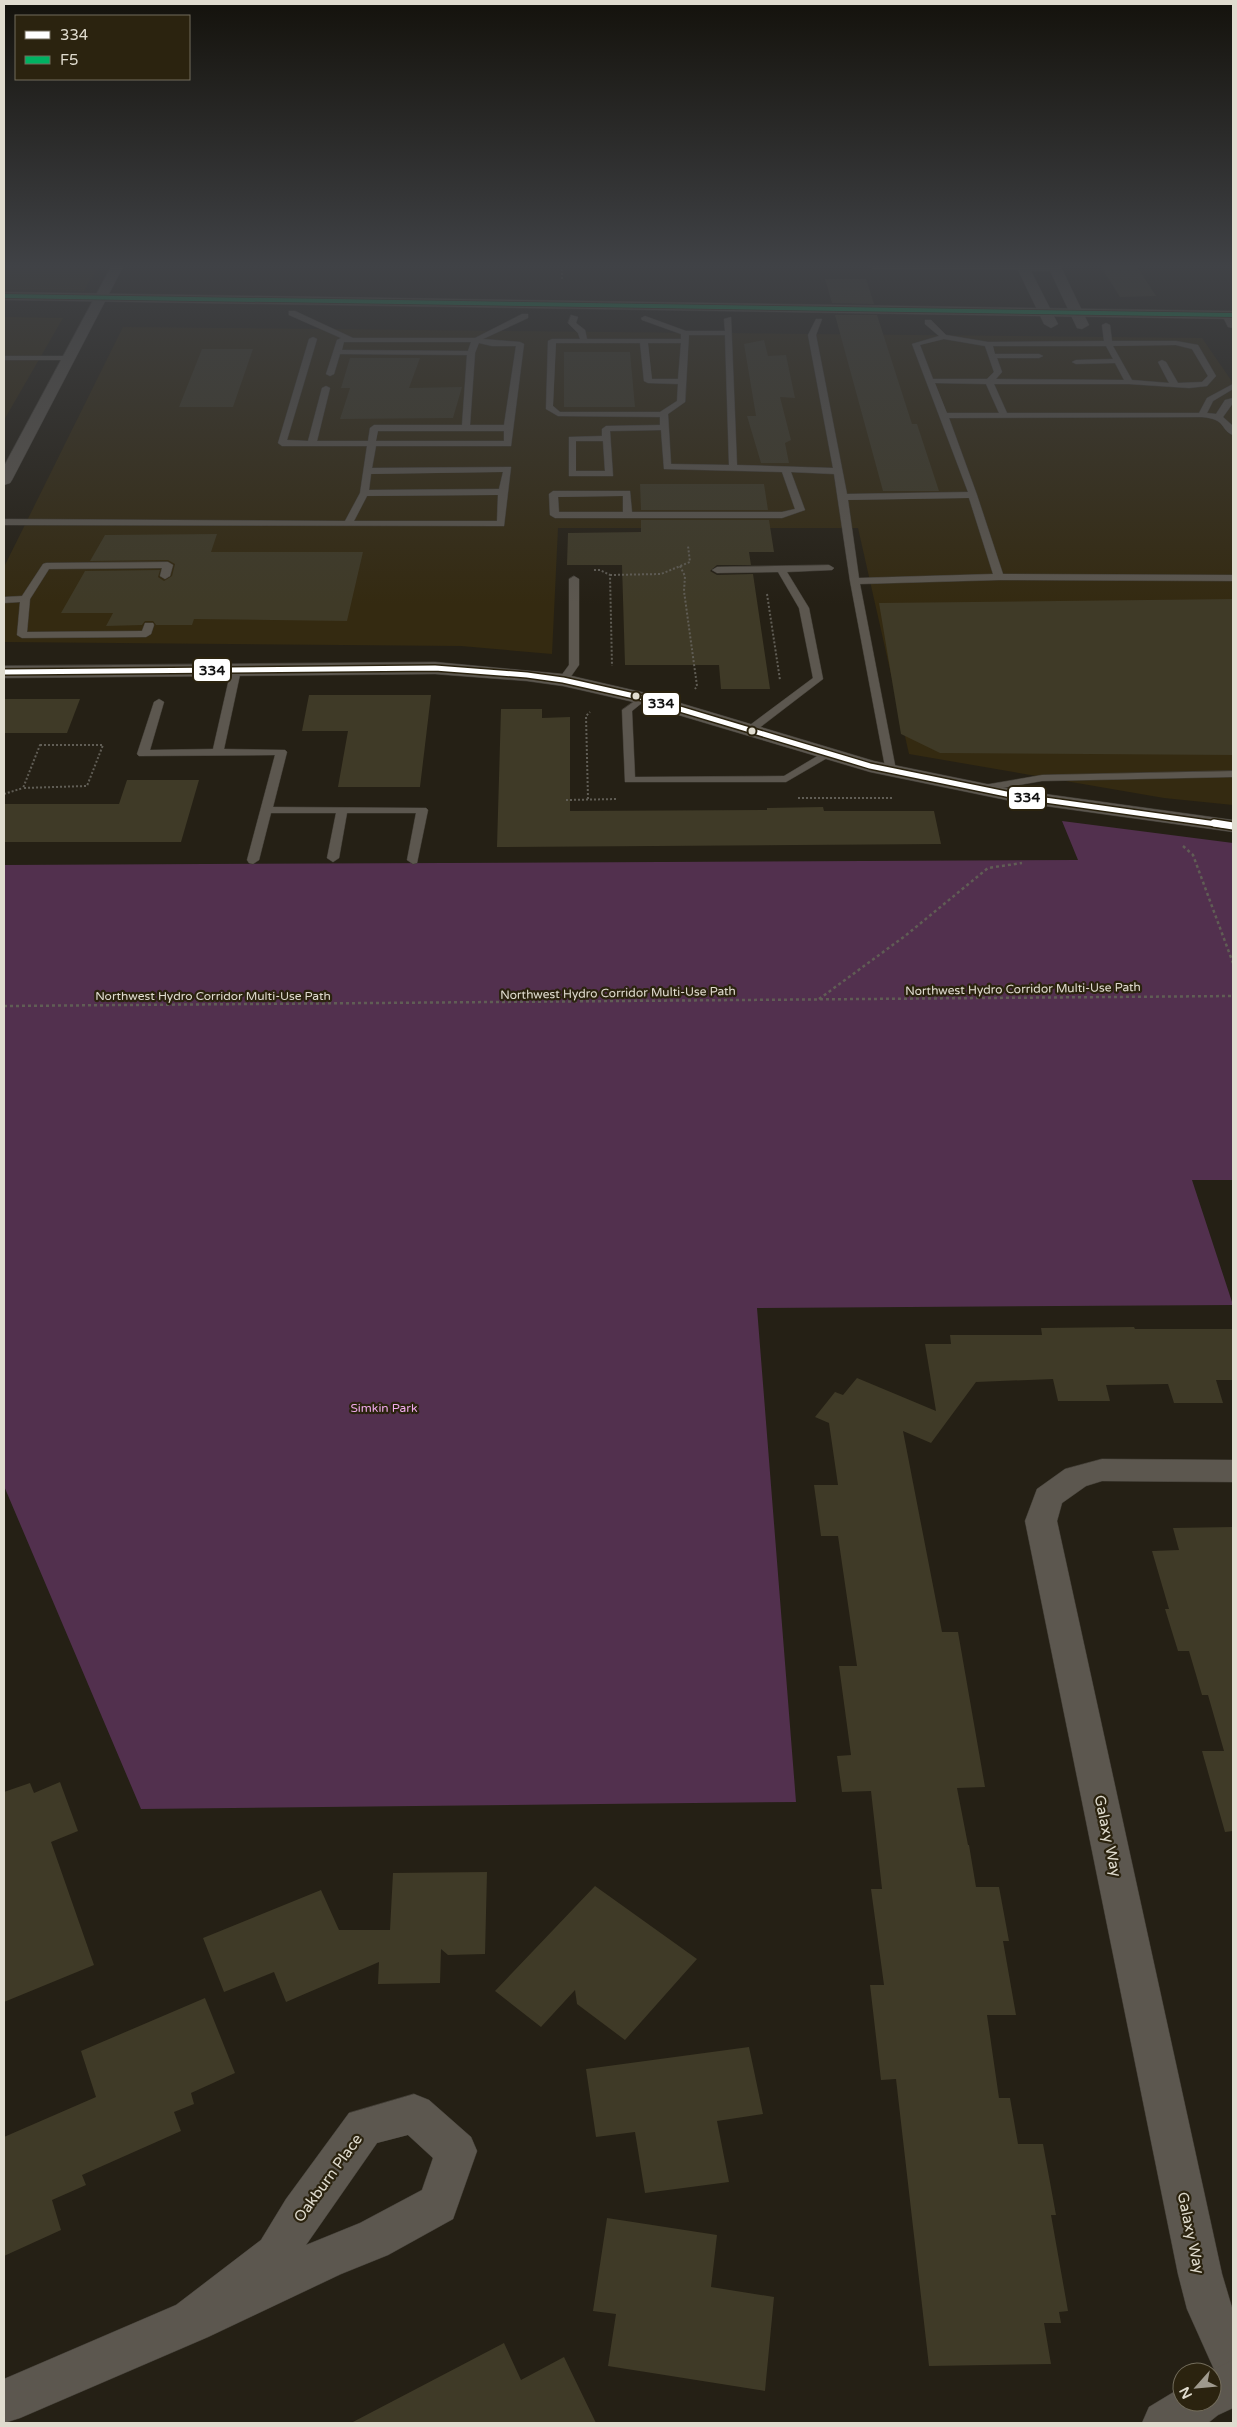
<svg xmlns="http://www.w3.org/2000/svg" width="1237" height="2427" font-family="'Varela Round',sans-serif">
<rect width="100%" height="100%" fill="#252015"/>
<!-- built -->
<g fill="#342a11">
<polygon points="4,265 99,265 84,291 4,290"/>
<polygon points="4,317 63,318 4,420"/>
<polygon points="123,327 1202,338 1233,383 1233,805 1164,798 909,754 858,528 558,528 552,654 461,646 4,642 4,567"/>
</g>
<!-- green -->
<polygon fill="#52304e" points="1062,821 1233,843 1233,1180 1192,1180 1233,1305 757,1308 796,1802 141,1809 4,1486 4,865 1078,860"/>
<!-- building -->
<g fill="#3f3a27">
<polygon points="1100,265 1136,265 1156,296 1120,297"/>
<polygon points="825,279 866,279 874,304 832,303"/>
<polygon points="835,315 877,315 912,424 917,424 939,491 883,491"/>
<polygon points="764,340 768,356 786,355 795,398 780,397 791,440 785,443 789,463 761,463 747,416 756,416 744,344"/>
<polygon points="202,349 253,349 233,407 179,407"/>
<polygon points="564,352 630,352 635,407 564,407"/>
<polygon points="350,358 420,358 409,388 462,387 453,418 340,419 350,388 341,388"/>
<polygon points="640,484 764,484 768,510 641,510"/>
<polygon points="641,520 769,520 774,552 749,552 751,565 717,565 710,571 717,575 753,574 770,689 721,689 719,665 625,665 622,565 567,565 568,533 641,532"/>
<polygon points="217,534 211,552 363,552 347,621 194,619 192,625 156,625 153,621 145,621 142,625 106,626 113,613 61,613 85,571 160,570 158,577 164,581 172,576 175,564 168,560 90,561 105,535"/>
<polygon points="1233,599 1233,755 940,753 901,734 879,603"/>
<polygon points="309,695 431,695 420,787 338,787 348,731 302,731"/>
<polygon points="4,699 80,699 67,733 4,733"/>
<polygon points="501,709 542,709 542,718 570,717 570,811 767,810 767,808 823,807 824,811 934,811 941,844 497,847"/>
<polygon points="127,780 199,780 181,842 4,842 4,804 119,804"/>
<polygon points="1134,1327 1135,1329 1233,1329 1233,1380 1216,1380 1223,1403 1174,1403 1168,1384 1106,1385 1110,1401 1058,1401 1053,1379 976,1382 931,1443 903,1431 942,1632 958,1632 985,1787 957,1788 968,1845 969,1845 976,1887 999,1887 1009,1941 1003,1941 1016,2015 987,2015 999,2098 1010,2098 1018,2144 1043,2144 1056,2215 1051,2215 1068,2311 1059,2312 1061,2323 1044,2323 1051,2364 929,2366 896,2079 881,2080 870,1985 884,1985 871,1889 882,1889 871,1791 842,1792 837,1756 851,1755 839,1666 857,1666 838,1536 821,1536 814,1485 838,1485 829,1423 815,1417 835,1392 843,1395 857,1378 936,1411 925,1344 951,1344 950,1335 1042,1335 1041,1328"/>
<polygon points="1233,1527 1233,1831 1225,1832 1202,1751 1224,1751 1208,1695 1202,1695 1189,1651 1178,1651 1165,1609 1169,1609 1152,1551 1179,1550 1173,1528"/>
<polygon points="60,1782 78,1831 51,1842 94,1965 4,2002 4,1792 30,1783 34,1793"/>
<polygon points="487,1872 485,1954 448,1955 441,1949 440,1983 378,1984 379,1962 286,2002 274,1972 224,1992 203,1938 321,1890 339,1930 390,1930 393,1873"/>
<polygon points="595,1886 697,1959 625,2040 577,2004 575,1990 541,2027 495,1991"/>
<polygon points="205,1998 235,2073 191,2093 194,2104 174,2112 181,2131 82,2175 86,2185 52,2200 61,2230 4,2256 4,2137 96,2097 81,2051"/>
<polygon points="749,2047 763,2114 717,2121 729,2182 645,2193 635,2132 596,2137 586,2069"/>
<polygon points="607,2218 717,2235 711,2287 774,2297 765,2391 608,2366 616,2314 593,2311"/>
<polygon points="504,2343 521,2380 564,2357 596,2423 351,2423"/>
</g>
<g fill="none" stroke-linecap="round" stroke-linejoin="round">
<defs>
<g id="lane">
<polygon points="4,265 10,265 4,269"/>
<path d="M289,311H295L353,338H475L522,314H528V318L483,339L520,342L524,344L511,446H376L372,468L511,467L504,526L4,525V519L345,521L360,493L367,446H282L278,443L309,339L313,337L317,339L287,440L308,441L322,388L326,386L330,388L317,441H368L370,428L374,425H462L467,355L340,354L334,374L330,376L326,374L337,340L341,338L289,315ZM344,342H471L468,351L342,350ZM479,343L492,346H516L504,425H470L475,353ZM378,431H504V441H376ZM503,472L499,489L369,490L371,474ZM498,495L497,521H354L367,496Z"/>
<path d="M571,315L578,317L576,323L585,330L587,339H681V334L642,320L641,318L645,316L686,331H725L724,319L731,317L737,465L833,468L808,335L816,319H822L816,335L847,494L968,492L912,344L939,336L925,324V320H931L946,335L988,342L1104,341L1102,325L1106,323L1110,325L1112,341H1176L1198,345L1216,376L1207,386L1189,388L1129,384H994L1007,413H1199L1207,398L1233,384V389L1213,401L1207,413L1216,414L1225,400L1233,398V403L1223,417L1233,426V435C1220,430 1227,419 1202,417L949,418L977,495L1003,574L1233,575V581L999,580L860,584L896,770L894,772H886L850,581L834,474L791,472L805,510L782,518H555L550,515L549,494L553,491H630L632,512H782L795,509L782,472L664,469L661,430L610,431L613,476H569V437L602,436V429L606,426L660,425V417L558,416L546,409L548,341L552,339H580L578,333L568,323ZM689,335H725L729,465L671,464L668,414L685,402ZM944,339L985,346L994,372L987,379H933L920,345ZM556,343H640L644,381L648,383L678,384L677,401L660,412H560L553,406ZM648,343H681L678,379H652ZM1176,345L1192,349L1208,376L1202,382L1178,383L1166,362L1162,360L1158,362L1169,383L1132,380L1113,346ZM993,346H1106L1113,359L1076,360L1072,362L1076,364L1115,363L1124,380L996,379L1002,372L997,358H1039L1043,356L1039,354H995ZM935,383L986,384L999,413H947ZM576,441H603L605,471H576ZM623,496V512H559L558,497ZM969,498L993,574L859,578L848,500Z"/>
<polygon points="4,356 70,356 74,358 70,360 4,360"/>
<polygon points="168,562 173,565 170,576 165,579 160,576 162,568 49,569 30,599 27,632 142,631 145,623 153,623 154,625 151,634 146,637 22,638 17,635 20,602 4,603 4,597 22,596 43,564 46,563"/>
<polygon points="829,565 834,568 832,570 787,572 809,608 823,679 754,732 746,732 746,728 813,678 799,608 778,572 717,573 712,570 717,567"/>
<polygon points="574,576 579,579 579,665 567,682 563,683 558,680 569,665 569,579"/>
<polygon points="236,667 241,670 224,749 285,750 287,752 273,807 426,808 428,810 417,863 413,864 407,860 416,813 347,813 339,858 333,862 327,858 336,813 271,813 259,860 253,864 249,863 247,860 275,755 139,756 137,754 154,702 159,699 164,702 150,750 213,749 231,670"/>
<polygon points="643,695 648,698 632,711 635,777 784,776 824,752 828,751 834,754 786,782 625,782 622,710"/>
<polygon points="1233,771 1233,777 1042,781 978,792 972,789 978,786 1042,775"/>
</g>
<g id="street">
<polygon points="867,265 1060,265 1089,325 1082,329 1077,328 1050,271 1031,271 1058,324 1051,328 1044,324 1018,270 873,269"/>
<polygon points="1229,311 1233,312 1233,328 1228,327 1222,315"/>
<polygon points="1102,1459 1233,1460 1233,1482 1102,1481 1086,1486 1062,1503 1057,1521 1222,2274 1233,2311 1233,2383 1217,2376 1187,2309 1178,2274 1025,1521 1037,1489 1065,1469"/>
<path d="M414,2094L429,2100L471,2137L477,2151L453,2219L388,2255L341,2274L208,2337L20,2418L4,2423V2379L176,2305L261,2240L286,2199L349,2113ZM408,2135L433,2158L422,2190L360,2223L306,2245L377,2143Z"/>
</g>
<g id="secondary">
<polygon points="112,265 124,265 12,480 10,483 4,485 4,466"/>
<polygon points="435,662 563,674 650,694 874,761 1016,790 1233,820 1233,832 1016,802 870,772 638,703 563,686 527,681 435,674 4,678 4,666"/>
<polygon points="1233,2360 1233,2408 1218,2415 1208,2423 1142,2423 1149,2407 1182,2387 1182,2402 1212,2402 1212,2372 1208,2372"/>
</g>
<polygon id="primary" points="4,292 1233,311 1233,319 4,300"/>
</defs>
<!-- lane casing -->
<use href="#lane" stroke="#403c34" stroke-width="1"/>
<!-- street casing -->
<use href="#street" stroke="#403c34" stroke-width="1"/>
<!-- secondary casing -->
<use href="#secondary" stroke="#403c34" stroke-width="1"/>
<!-- primary casing -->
<use href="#primary" stroke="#403c34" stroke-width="1"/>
<!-- path-far1 -->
<g stroke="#605d55" stroke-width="2" stroke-dasharray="2 2" stroke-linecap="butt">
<polyline points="562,265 562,281"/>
<polyline points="680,566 685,576 684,591 697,686 695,689"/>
<polyline points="594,570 600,570 610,575 612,666"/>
<polyline points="610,575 661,574 690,562 688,546"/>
<polyline points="767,594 780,680"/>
<polygon points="40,745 103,745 87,786 23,788"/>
<polyline points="4,794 23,788"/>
<polyline points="798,798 892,798"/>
<polyline points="588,799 586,716 590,712"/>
<polyline points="566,800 618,799"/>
</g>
<!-- path -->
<g stroke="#605d55" stroke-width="2.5" stroke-dasharray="3 3" stroke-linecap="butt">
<polyline points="1183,846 1193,855 1233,963"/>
<polyline points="819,999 905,936 988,868 1022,863"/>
<polyline points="4,1006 1233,996"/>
</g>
<!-- lane -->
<use href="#lane" fill="#5c574f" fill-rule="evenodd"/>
<!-- street -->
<use href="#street" fill="#5c574f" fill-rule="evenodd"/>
<!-- secondary -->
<use href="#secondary" fill="#5c574f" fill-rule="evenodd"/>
<!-- primary -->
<use href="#primary" fill="#615d51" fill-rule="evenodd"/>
<defs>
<polyline id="bus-1-far1" points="4,672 435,668 527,675 563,680 643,698 870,766 1016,796 1223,825"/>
<polyline id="bus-1" points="1214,823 1233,826"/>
<polyline id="bus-2" points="4,296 1233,315"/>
</defs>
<!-- bus-1-far1 casing -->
<use href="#bus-1-far1" stroke="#2b230f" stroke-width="8"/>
<!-- bus-1 casing -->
<use href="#bus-1" stroke="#2b230f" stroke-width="10"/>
<!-- bus-2 casing -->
<use href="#bus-2" stroke="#2b230f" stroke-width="5.5"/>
<!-- bus-1-far1 -->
<use href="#bus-1-far1" stroke="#fff" stroke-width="5"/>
<!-- bus-1 -->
<use href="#bus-1" stroke="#fff" stroke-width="7"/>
<!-- bus-2 -->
<use href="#bus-2" stroke="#00b262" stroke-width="4"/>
</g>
<!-- sky -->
<linearGradient id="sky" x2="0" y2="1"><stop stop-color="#14120c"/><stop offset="0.44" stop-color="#404246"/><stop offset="1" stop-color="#404246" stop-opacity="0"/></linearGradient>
<rect width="1237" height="604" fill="url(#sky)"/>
<!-- markers -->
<g fill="#e0dccf" stroke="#2b230f" stroke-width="2">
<circle cx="636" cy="696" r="4.5"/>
<circle cx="752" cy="731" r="4.5"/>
</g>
<g text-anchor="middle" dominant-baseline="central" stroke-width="4.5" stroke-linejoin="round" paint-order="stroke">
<!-- street labels -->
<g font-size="12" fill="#e0dccf" stroke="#2b230f">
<text transform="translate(1023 989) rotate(-1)">Northwest Hydro Corridor Multi-Use Path</text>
<text transform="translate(618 993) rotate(-1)">Northwest Hydro Corridor Multi-Use Path</text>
<text x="213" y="996">Northwest Hydro Corridor Multi-Use Path</text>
</g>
<!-- park labels -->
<g font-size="12" fill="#f1abed" stroke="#2b230f">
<text x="384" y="1408">Simkin Park</text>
</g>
<!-- near-street labels -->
<g font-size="15" fill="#e0dccf" stroke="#2b230f">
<text transform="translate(1108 1836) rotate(78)">Galaxy Way</text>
<text transform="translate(328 2178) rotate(-54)">Oakburn Place</text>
<text transform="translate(1191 2233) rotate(78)">Galaxy Way</text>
</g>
</g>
<g stroke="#2b230f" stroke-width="2">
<rect x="193" y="658" width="38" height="24" rx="5" fill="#fff"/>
<rect x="642" y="692" width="38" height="24" rx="5" fill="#fff"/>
<rect x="1008" y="786" width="38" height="24" rx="5" fill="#fff"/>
</g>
<g font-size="14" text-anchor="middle" font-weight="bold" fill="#111">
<text x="212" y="675">334</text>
<text x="661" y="708">334</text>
<text x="1027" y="802">334</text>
</g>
<!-- border -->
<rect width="1237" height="2427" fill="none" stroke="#e0dccf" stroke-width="10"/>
<!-- legend -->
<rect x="15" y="15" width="175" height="65" fill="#2b230f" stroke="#736d5c"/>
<rect x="25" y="31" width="25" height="8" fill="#ffffff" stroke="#736d5c"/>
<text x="60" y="40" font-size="15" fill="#e0dccf">334</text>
<rect x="25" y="56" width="25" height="8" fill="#00b262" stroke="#736d5c"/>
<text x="60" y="65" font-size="15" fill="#e0dccf">F5</text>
<!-- north arrow -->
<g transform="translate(1197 2387) rotate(243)"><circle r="24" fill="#2b230f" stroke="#736d5c"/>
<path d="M0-4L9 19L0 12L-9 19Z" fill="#9f9a8e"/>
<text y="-8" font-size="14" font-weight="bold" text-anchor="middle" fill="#e0dccf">N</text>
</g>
</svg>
